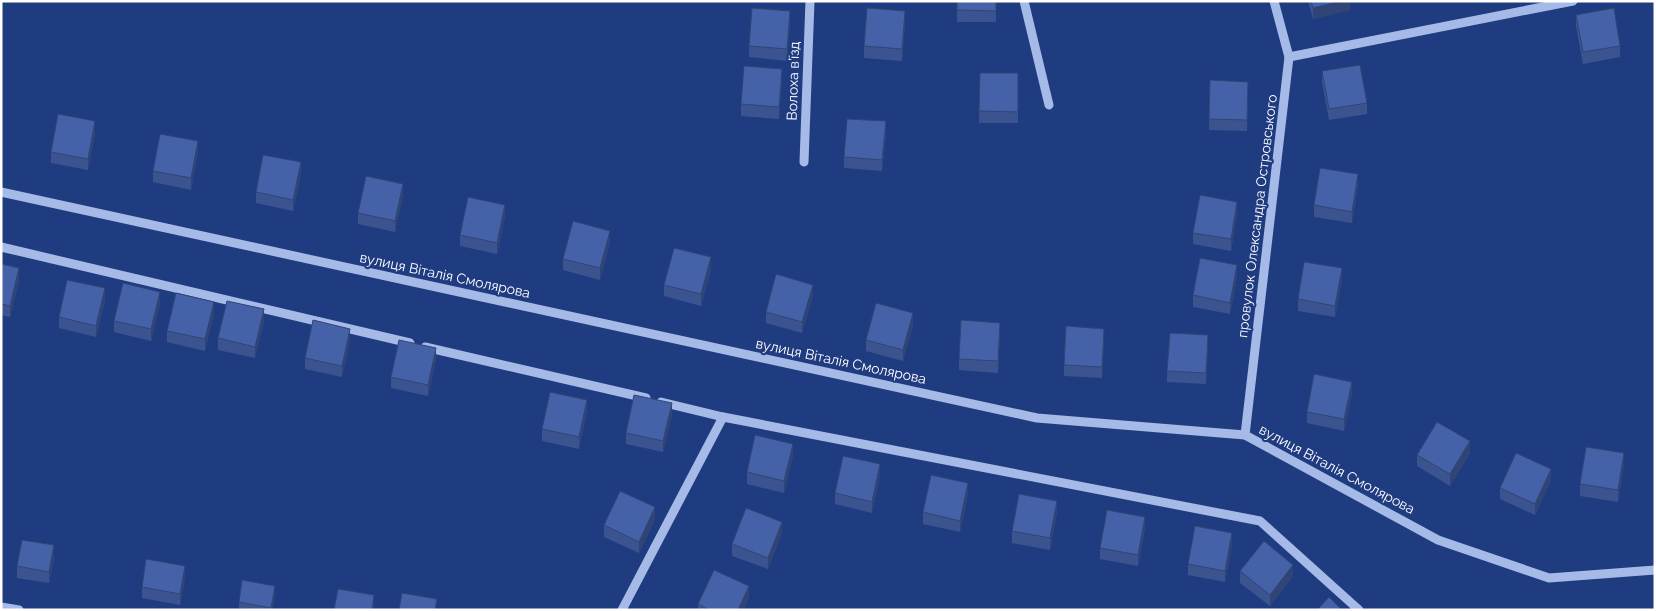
<svg xmlns="http://www.w3.org/2000/svg" width="1656" height="611" font-family="Raleway,sans-serif">
<rect width="100%" height="100%" fill="#203c81"/>
<g fill="none" stroke-linecap="round" stroke-linejoin="round">
<!-- minor -->
<g stroke="#a6bae8" stroke-width="9">
<polyline points="1024,1 1049,105"/>
<polyline points="1289,57 1573,1"/>
<polyline points="804,162 810,1"/>
<polyline points="1,192 1037,418 1245,435 1438,540 1549,578 1655,570"/>
<polyline points="1,247 410,343"/>
<polyline points="425,347 646,398"/>
<polyline points="661,402 723,417 1260,521 1359,610"/>
<polyline points="1245,435 1289,57 1274,1"/>
<polyline points="1,607 19,610"/>
<polyline points="622,610 723,417"/>
</g>
</g>
<!-- wall -->
<g fill="#3b5490">
<rect x="957" y="1" width="39" height="21"/>
<polygon points="1308,1 1350,1 1350,10 1313,19"/>
<polygon points="1576,15 1620,46 1620,57 1583,64 1576,26"/>
<polygon points="790,22 787,61 749,57 749,46"/>
<polygon points="905,23 902,61 864,58 864,46"/>
<polygon points="1322,71 1367,103 1367,114 1329,120 1322,82"/>
<polygon points="980,73 1018,73 1018,123 979,123"/>
<polygon points="1210,80 1248,93 1247,131 1209,130"/>
<polygon points="782,81 779,119 741,116 741,104"/>
<polygon points="95,133 88,170 51,163 51,152"/>
<polygon points="886,133 882,171 844,168 844,157"/>
<polygon points="198,152 191,190 153,182 153,171"/>
<polygon points="301,174 293,211 256,203 256,192"/>
<polygon points="1358,185 1352,223 1314,217 1314,205"/>
<polygon points="403,195 395,232 358,224 358,213"/>
<polygon points="1237,213 1231,251 1193,244 1193,233"/>
<polygon points="505,216 497,254 460,246 460,235"/>
<polygon points="610,242 600,280 563,270 563,259"/>
<polygon points="1,264 19,280 10,317 1,315"/>
<polygon points="711,269 701,306 664,296 664,285"/>
<polygon points="1237,277 1230,314 1193,307 1193,295"/>
<polygon points="1342,279 1335,317 1298,311 1298,299"/>
<polygon points="813,296 802,333 766,323 766,312"/>
<polygon points="105,300 96,337 59,328 59,317"/>
<polygon points="160,303 151,341 114,332 114,321"/>
<polygon points="214,313 205,351 167,342 167,331"/>
<polygon points="264,321 255,358 218,350 218,338"/>
<polygon points="913,325 903,361 866,351 866,340"/>
<polygon points="1000,334 998,373 959,370 959,359"/>
<polygon points="350,340 342,377 305,369 305,358"/>
<polygon points="1104,340 1102,378 1064,376 1064,365"/>
<polygon points="1208,346 1206,384 1167,382 1167,371"/>
<polygon points="436,359 428,396 391,388 391,377"/>
<polygon points="1352,393 1344,431 1307,423 1307,412"/>
<polygon points="587,411 579,449 542,441 542,429"/>
<polygon points="672,415 663,452 626,444 626,433"/>
<polygon points="1470,453 1450,486 1417,466 1417,455"/>
<polygon points="793,455 784,493 747,484 747,472"/>
<polygon points="1624,464 1618,502 1580,496 1580,484"/>
<polygon points="880,475 872,513 835,504 835,493"/>
<polygon points="1551,480 1535,515 1500,499 1500,488"/>
<polygon points="968,494 960,532 923,524 923,512"/>
<polygon points="1057,512 1050,550 1012,543 1012,531"/>
<polygon points="655,519 639,553 604,537 604,525"/>
<polygon points="1145,528 1138,566 1100,559 1100,548"/>
<polygon points="782,533 768,569 732,556 732,544"/>
<polygon points="1232,545 1225,582 1188,575 1188,564"/>
<polygon points="54,557 49,583 17,578 17,566"/>
<polygon points="1240,571 1293,576 1270,606 1240,583"/>
<polygon points="185,577 180,605 142,598 142,587"/>
<polygon points="275,592 272,610 247,610 239,608 239,602"/>
<polygon points="749,598 743,610 698,610 698,604"/>
</g>
<!-- shaded-wall -->
<g fill="#304576">
<polygon points="1341,1 1350,1 1350,10 1313,19 1313,8"/>
<polygon points="790,11 790,22 787,61 787,49"/>
<polygon points="905,11 905,23 902,61 902,49"/>
<polygon points="782,69 782,81 779,119 779,107"/>
<polygon points="95,121 95,133 88,170 88,159"/>
<polygon points="886,121 886,133 882,171 882,160"/>
<polygon points="198,141 198,152 191,190 191,178"/>
<polygon points="301,162 301,174 293,211 293,200"/>
<polygon points="1358,174 1358,185 1352,223 1352,212"/>
<polygon points="403,184 403,195 395,232 395,221"/>
<polygon points="1237,202 1237,213 1231,251 1231,239"/>
<polygon points="505,205 505,216 497,254 497,243"/>
<polygon points="610,231 610,242 600,280 600,268"/>
<polygon points="711,257 711,269 701,306 701,294"/>
<polygon points="1237,265 1237,277 1230,314 1230,303"/>
<polygon points="19,268 19,280 10,317 10,306"/>
<polygon points="1342,268 1342,279 1335,317 1335,306"/>
<polygon points="813,285 813,296 802,333 802,322"/>
<polygon points="105,288 105,300 96,337 96,326"/>
<polygon points="160,292 160,303 151,341 151,329"/>
<polygon points="214,302 214,313 205,351 205,339"/>
<polygon points="264,309 264,321 255,358 255,347"/>
<polygon points="913,313 913,325 903,361 903,350"/>
<polygon points="1000,323 1000,334 998,373 998,361"/>
<polygon points="350,329 350,340 342,377 342,366"/>
<polygon points="1104,329 1104,340 1102,378 1102,367"/>
<polygon points="1208,335 1208,346 1206,384 1206,373"/>
<polygon points="436,348 436,359 428,396 428,385"/>
<polygon points="1352,382 1352,393 1344,431 1344,419"/>
<polygon points="587,400 587,411 579,449 579,437"/>
<polygon points="672,403 672,415 663,452 663,441"/>
<polygon points="1470,441 1470,453 1450,486 1450,474"/>
<polygon points="793,444 793,455 784,493 784,481"/>
<polygon points="1624,453 1624,464 1618,502 1618,490"/>
<polygon points="880,464 880,475 872,513 872,502"/>
<polygon points="1551,469 1551,480 1535,515 1535,504"/>
<polygon points="968,483 968,494 960,532 960,521"/>
<polygon points="1057,501 1057,512 1050,550 1050,538"/>
<polygon points="655,507 655,519 639,553 639,542"/>
<polygon points="1145,517 1145,528 1138,566 1138,555"/>
<polygon points="782,522 782,533 768,569 768,558"/>
<polygon points="1232,533 1232,545 1225,582 1225,571"/>
<polygon points="54,545 54,557 49,583 49,572"/>
<polygon points="1293,565 1293,576 1270,606 1270,595"/>
<polygon points="185,566 185,577 180,605 180,594"/>
<polygon points="275,586 275,592 272,610 271,610"/>
<polygon points="749,586 749,598 743,610 738,610"/>
<polygon points="374,595 374,610 372,610"/>
</g>
<!-- building -->
<g fill="#4562a8" stroke="#304576">
<polygon points="957,1 996,1 996,11 957,10"/>
<polygon points="1311,1 1341,1 1313,8"/>
<polygon points="752,8 790,11 787,49 749,46"/>
<polygon points="867,8 905,11 902,49 864,46"/>
<polygon points="1614,8 1620,46 1583,52 1576,15"/>
<polygon points="1360,65 1367,103 1329,109 1322,71"/>
<polygon points="744,66 782,69 779,107 741,104"/>
<polygon points="980,73 1018,73 1018,112 979,111"/>
<polygon points="1210,80 1248,82 1247,120 1209,119"/>
<polygon points="58,114 95,121 88,159 51,152"/>
<polygon points="847,119 886,121 882,160 844,157"/>
<polygon points="160,134 198,141 191,178 153,171"/>
<polygon points="263,155 301,162 293,200 256,192"/>
<polygon points="1320,168 1358,174 1352,212 1314,205"/>
<polygon points="366,176 403,184 395,221 358,213"/>
<polygon points="1200,195 1237,202 1231,239 1193,233"/>
<polygon points="468,197 505,205 497,243 460,235"/>
<polygon points="573,221 610,231 600,268 563,259"/>
<polygon points="674,248 711,257 701,294 664,285"/>
<polygon points="1200,258 1237,265 1230,303 1193,295"/>
<polygon points="1304,262 1342,268 1335,306 1298,299"/>
<polygon points="1,264 19,268 10,306 1,304"/>
<polygon points="776,274 813,285 802,322 766,312"/>
<polygon points="67,280 105,288 96,326 59,317"/>
<polygon points="123,283 160,292 151,329 114,321"/>
<polygon points="176,293 214,302 205,339 167,331"/>
<polygon points="227,301 264,309 255,347 218,338"/>
<polygon points="876,303 913,313 903,350 866,340"/>
<polygon points="313,320 350,329 342,366 305,358"/>
<polygon points="961,320 1000,323 998,361 959,359"/>
<polygon points="1066,326 1104,329 1102,367 1064,365"/>
<polygon points="1170,333 1208,335 1206,373 1167,371"/>
<polygon points="399,340 436,348 428,385 391,377"/>
<polygon points="1314,374 1352,382 1344,419 1307,412"/>
<polygon points="550,392 587,400 579,437 542,429"/>
<polygon points="634,395 672,403 663,441 626,433"/>
<polygon points="1437,422 1470,441 1450,474 1417,455"/>
<polygon points="755,435 793,444 784,481 747,472"/>
<polygon points="1586,447 1624,453 1618,490 1580,484"/>
<polygon points="1516,453 1551,469 1535,504 1500,488"/>
<polygon points="843,456 880,464 872,502 835,493"/>
<polygon points="931,475 968,483 960,521 923,512"/>
<polygon points="620,491 655,507 639,542 604,525"/>
<polygon points="1019,494 1057,501 1050,538 1012,531"/>
<polygon points="746,508 782,522 768,558 732,544"/>
<polygon points="1107,510 1145,517 1138,555 1100,548"/>
<polygon points="1195,526 1232,533 1225,571 1188,564"/>
<polygon points="22,540 54,545 49,572 17,566"/>
<polygon points="1264,541 1293,565 1270,595 1240,571"/>
<polygon points="146,559 185,566 180,594 142,587"/>
<polygon points="714,570 749,586 738,610 709,610 698,604"/>
<polygon points="242,580 275,586 271,608 239,602"/>
<polygon points="338,589 374,595 372,610 334,610"/>
<polygon points="402,593 437,599 435,610 399,610"/>
<polygon points="1329,597 1342,610 1317,610"/>
</g>
<g text-anchor="middle" dominant-baseline="central" stroke-width="4.5" stroke-linejoin="round" paint-order="stroke">
<!-- street labels -->
<g font-size="14" fill="#fff" stroke="#203c81">
<text transform="translate(793 81) rotate(-88)">Волоха в’їзд</text>
<text transform="translate(1257 216) rotate(-83)">провулок Олександра Островського</text>
<text transform="translate(445 275) rotate(12)">вулиця Віталія Смолярова</text>
<text transform="translate(841 361) rotate(12)">вулиця Віталія Смолярова</text>
<text transform="translate(1337 469) rotate(28)">вулиця Віталія Смолярова</text>
</g>
</g>
<!-- border -->
<rect width="1656" height="611" fill="none" stroke="#ffffff" stroke-width="5"/>
</svg>
